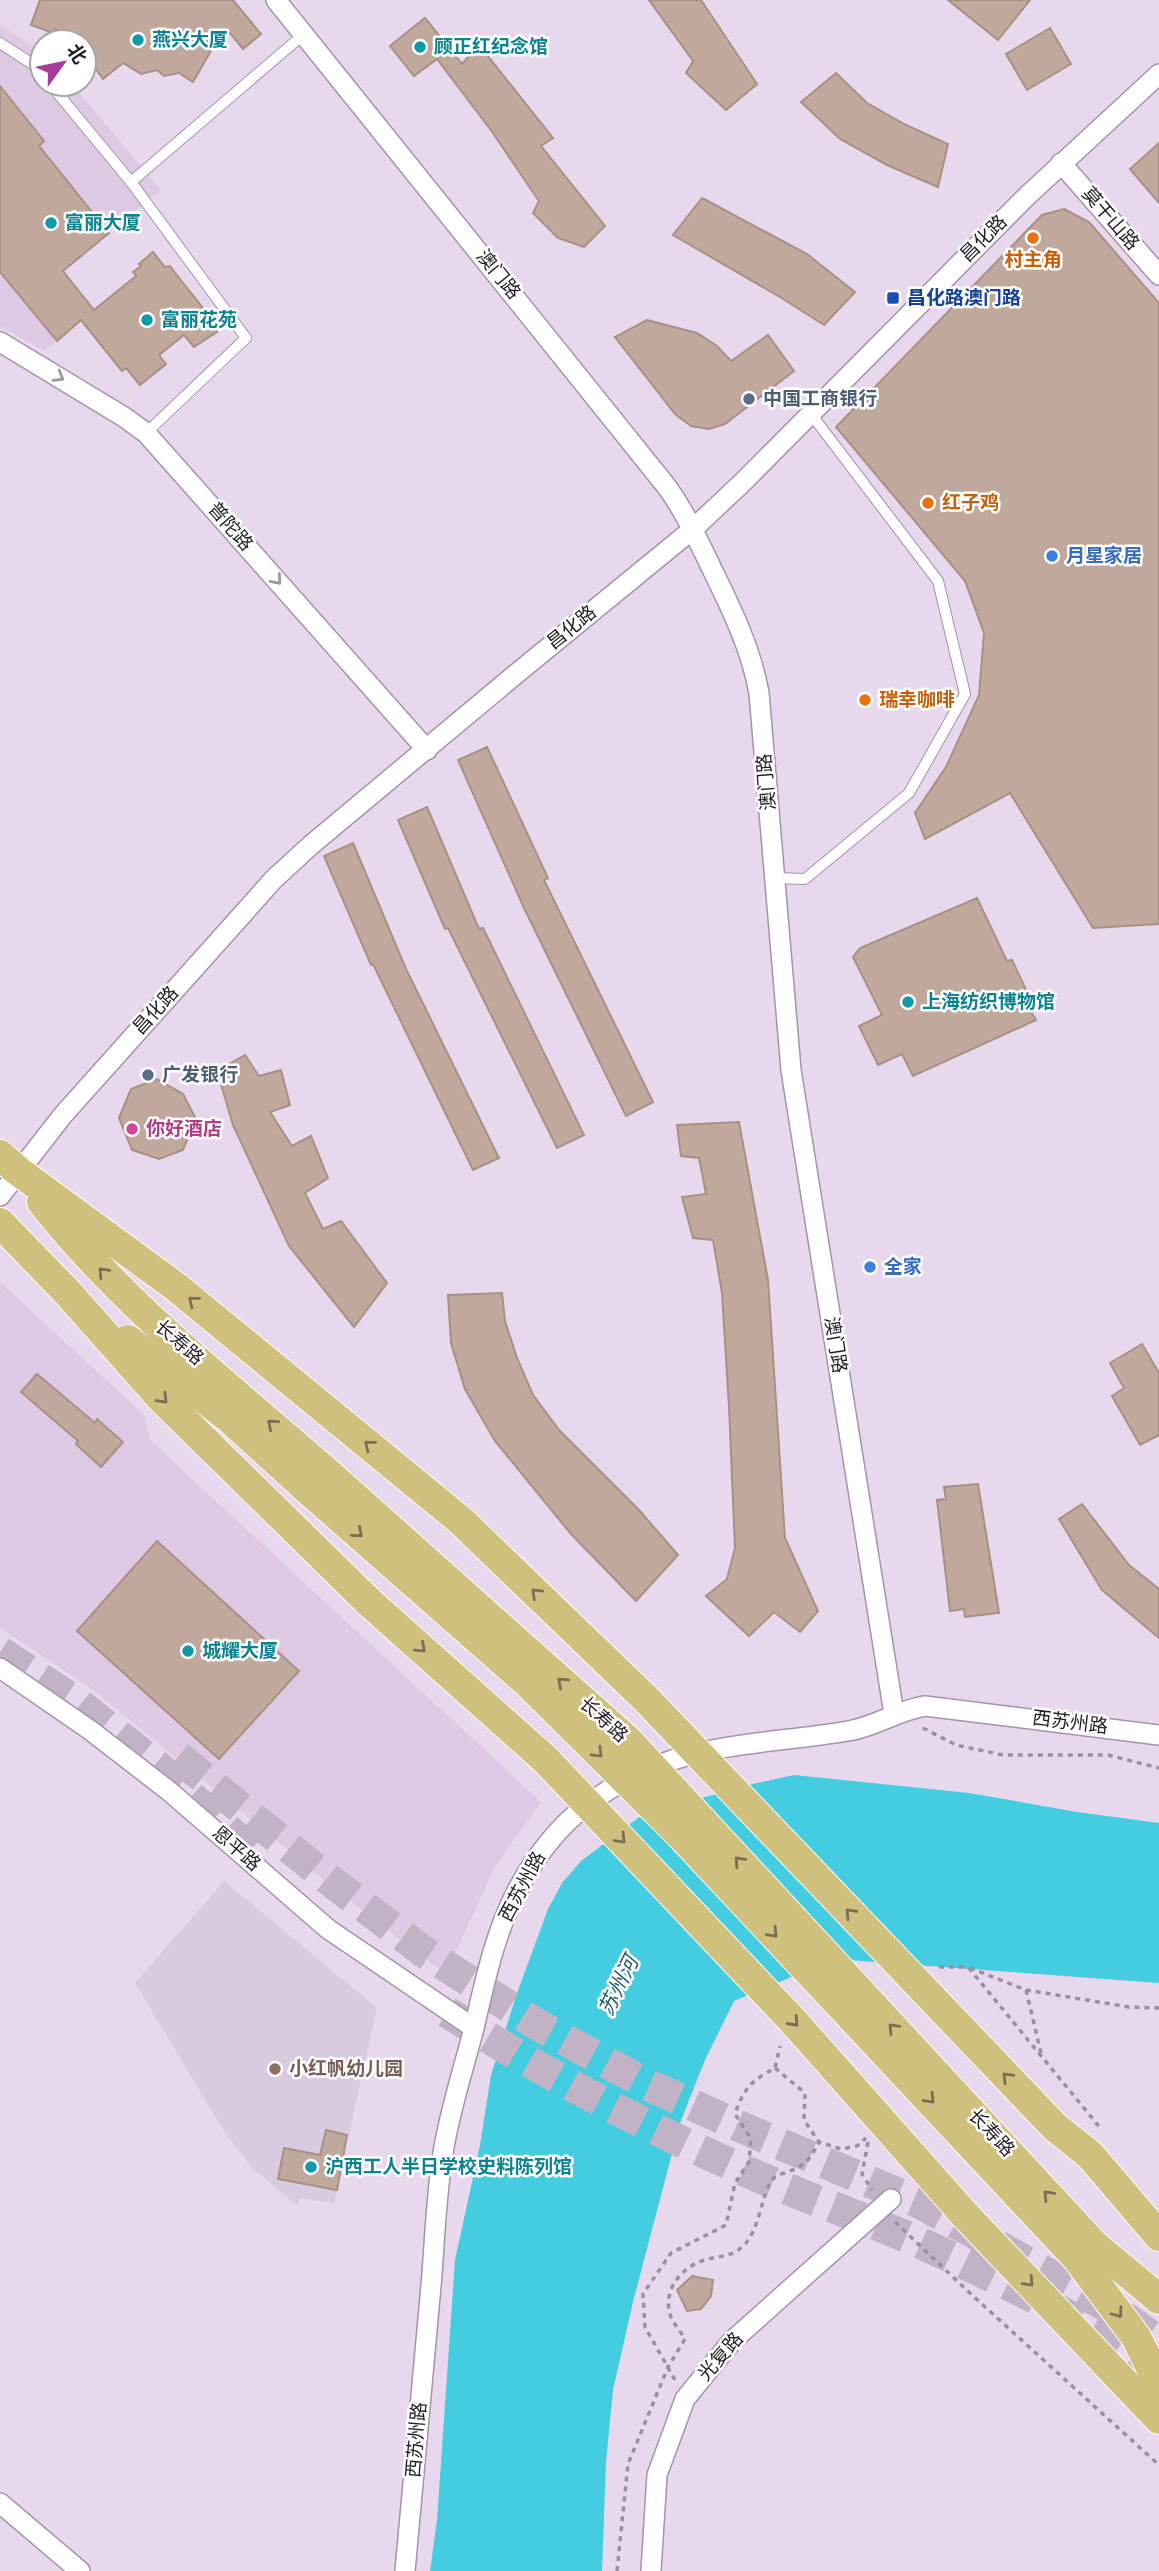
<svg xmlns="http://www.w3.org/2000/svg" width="1159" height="2571" font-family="'Sofia Sans Condensed','Noto Sans SC',sans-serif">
<rect width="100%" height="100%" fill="#e8d8ed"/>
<!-- built -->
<g fill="#dec9e4">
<polygon points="0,24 42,52 42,84 72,84 161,190 63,270 94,310 44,351 0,326"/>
<polygon points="0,1282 144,1415 151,1441 541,1802 494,1868 446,1974 370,1917 93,1690 0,1628"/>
</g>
<!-- education -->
<polygon fill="#d8cbdf" points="224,1881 377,2008 334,2203 300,2198 298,2206 252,2168 223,2130 135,1983"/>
<!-- water -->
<polygon fill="#44cce1" points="794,1775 969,1793 1077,1812 1159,1823 1159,1983 834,1959 734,2001 705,2060 680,2123 633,2302 613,2390 606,2462 602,2571 430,2571 437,2520 455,2260 480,2145 491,2075 517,1993 548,1909 562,1883 581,1861 642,1815 748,1785"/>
<!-- building -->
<g fill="#c0a89c" stroke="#a79084" stroke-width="2">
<polygon points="40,0 233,0 261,34 243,49 230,33 212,49 193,82 179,73 164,76 157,70 141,74 123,63 103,79 84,52 84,42 77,42 74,37 55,29 53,33 31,25"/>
<polygon points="649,0 701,0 757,84 726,110 686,73 693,61"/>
<polygon points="948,0 1030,0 998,40"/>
<polygon points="425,18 462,64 479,45 553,138 541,146 605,226 584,247 558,238 533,213 539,201 493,133 437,59 414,76 390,46"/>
<polygon points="1050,28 1071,64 1027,90 1006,54"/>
<polygon points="836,73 867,103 906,125 948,144 938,187 887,165 840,139 801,102"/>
<polygon points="0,86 44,141 39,146 109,233 63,271 94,310 136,276 133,272 141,266 139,264 153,252 165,267 170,266 180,279 207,313 204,315 217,332 194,347 184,335 159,355 166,364 140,385 126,368 122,371 81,320 57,341 0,272"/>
<polygon points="1159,143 1159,203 1130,169"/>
<polygon points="702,198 807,254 855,292 824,325 780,297 673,235"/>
<polygon points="1064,209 1089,222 1159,303 1159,924 1093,928 1010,793 925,839 915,813 946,767 979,695 984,633 965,581 836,427 1042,215"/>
<polygon points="647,320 697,333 717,346 731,361 768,335 794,371 725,424 709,429 691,426 675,414 615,337"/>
<polygon points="487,747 548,878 544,880 653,1102 626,1116 524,908 458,760"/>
<polygon points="427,807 479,929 483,928 584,1135 557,1148 448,928 445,929 398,820"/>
<polygon points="353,843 406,969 499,1158 473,1170 373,964 371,965 324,856"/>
<polygon points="977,898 1007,961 1012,960 1029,996 1023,998 1036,1020 913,1076 902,1054 878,1065 859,1026 882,1015 853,957 860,948"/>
<polygon points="245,1055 259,1076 281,1070 290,1105 270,1112 292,1146 311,1136 328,1178 305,1193 323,1229 341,1221 387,1283 354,1327 289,1246 233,1125 217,1071"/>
<polygon points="157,1079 183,1094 196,1119 183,1150 159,1159 132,1150 119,1118 131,1089"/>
<polygon points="739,1122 768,1280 785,1538 818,1611 800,1632 774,1612 749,1636 706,1596 727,1579 735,1548 729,1407 722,1293 713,1240 693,1238 682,1197 706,1194 699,1158 681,1156 677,1125"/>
<polygon points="502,1293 505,1321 517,1358 533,1395 560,1431 639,1510 678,1555 636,1601 571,1534 495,1441 465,1389 451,1343 448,1295"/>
<polygon points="1142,1344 1159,1373 1159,1435 1140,1445 1112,1396 1124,1388 1110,1363"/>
<polygon points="37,1374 95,1423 97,1419 123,1442 101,1467 76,1444 78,1441 21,1392"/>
<polygon points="978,1484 999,1613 965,1617 964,1609 950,1611 937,1500 946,1499 944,1487"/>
<polygon points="1082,1504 1129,1565 1159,1589 1159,1638 1102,1590 1059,1519"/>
<polygon points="157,1541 299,1671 219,1759 77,1631"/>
<polygon points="326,2130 347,2135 337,2190 278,2179 284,2148 320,2155"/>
<polygon points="692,2276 713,2280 711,2296 701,2309 687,2311 677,2290"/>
</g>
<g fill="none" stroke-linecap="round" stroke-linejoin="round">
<!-- trunk-tunnel -->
<g stroke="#c1b3c5" stroke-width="32" stroke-dasharray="32 16" stroke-linecap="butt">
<polyline points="0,1652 76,1702 156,1765 261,1860"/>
<polyline points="178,1757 328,1879 424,1952 538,2025 648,2085 759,2135 918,2202 1117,2312 1159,2342"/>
<path d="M447,2012C543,2073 642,2125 745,2171C797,2194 850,2213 902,2235C991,2274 1078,2317 1159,2371"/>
</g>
<defs>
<g id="service">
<polyline points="0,43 37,67 42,74"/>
<polyline points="50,84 131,182 246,338 146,433"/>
<polyline points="131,182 304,34"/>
<polyline points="776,878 805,879 909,793 965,694 938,581 811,414"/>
</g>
<g id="minor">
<path d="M276,0L667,487C685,512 698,540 711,567C731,608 751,648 759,693L791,1070L894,1714"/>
<polyline points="1061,163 1159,275"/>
<polyline points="0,342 124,417 146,433 427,750"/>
<polyline points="0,1196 63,1115 274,879 311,845 516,674 693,529 743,482 1027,196 1159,74"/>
<polyline points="0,1668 90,1730 169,1791 328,1929 474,2028"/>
<polyline points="0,2503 80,2571"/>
<path d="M405,2571C414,2476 422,2381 431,2286C435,2240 436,2192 444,2147C451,2107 464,2067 474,2028C485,1981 495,1932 518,1889C539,1849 568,1815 607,1791C687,1740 760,1746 848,1731C875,1727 898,1710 925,1706L1159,1735"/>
<polyline points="651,2571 657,2475 685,2399 732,2341 891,2199"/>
</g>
<g id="primary">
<polyline points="0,1155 18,1171 176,1287 460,1520"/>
<path d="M42,1202C122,1304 226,1384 323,1469"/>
<polyline points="0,1223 67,1292 161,1398 370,1603"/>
<polyline points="128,1340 229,1418 306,1488"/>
<polyline points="1055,2127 1090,2155 1159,2236"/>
<polyline points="965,2215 1159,2419"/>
<polyline points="1094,2245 1159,2299"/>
<polyline points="1077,2258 1136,2337 1159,2384"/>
</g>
</defs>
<!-- service casing -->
<use href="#service" stroke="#a394a8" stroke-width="12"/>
<!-- minor casing -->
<use href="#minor" stroke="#a394a8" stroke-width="22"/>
<!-- primary casing -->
<use href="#primary" stroke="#fff" stroke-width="32"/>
<!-- path -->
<g stroke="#9b8f9f" stroke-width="3.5" stroke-dasharray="5 5" stroke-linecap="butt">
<polyline points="923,1728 956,1745 1003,1755 1108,1755 1159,1768"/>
<polyline points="939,1967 968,1967 1102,2130"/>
<polyline points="970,1968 1026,1990 1129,2007 1159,2008"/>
<polyline points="1026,1990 1041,2053"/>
<polyline points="775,2068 805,2093 804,2120 819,2142 841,2149 857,2146 866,2138"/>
<polyline points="868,2142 862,2174 872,2190"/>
<polyline points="895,2222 972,2295 1159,2465"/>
<path d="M675,2380L645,2327L643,2294L671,2253L726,2225L735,2183L749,2162L751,2139L735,2114C744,2088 751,2081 775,2068L780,2046"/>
<path d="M617,2571L628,2464L668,2367L685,2339C681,2332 674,2324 671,2317C661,2291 682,2266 705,2260C718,2256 730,2257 741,2248C762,2231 760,2190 775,2177C778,2174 787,2173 790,2171C808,2164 810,2158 819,2142"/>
</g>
<!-- service -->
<use href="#service" stroke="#fff" stroke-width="10"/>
<!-- minor -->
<use href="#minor" stroke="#fff" stroke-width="19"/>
<!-- primary -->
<use href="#primary" stroke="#d0c07e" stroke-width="30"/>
<defs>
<g id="primary-bridge">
<polyline points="323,1469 628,1741 1094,2245"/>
<polyline points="306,1488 528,1683 680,1834 1077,2258"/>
<polyline points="460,1520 646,1699 1055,2127"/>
<polyline points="370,1603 546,1760 793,2021 965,2215"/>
</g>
</defs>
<!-- primary-bridge casing -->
<use href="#primary-bridge" stroke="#fff" stroke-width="32" stroke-linecap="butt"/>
<!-- primary-bridge -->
<use href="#primary-bridge" stroke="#d0c07e" stroke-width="30"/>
</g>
<!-- one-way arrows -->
<defs><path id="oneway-chevron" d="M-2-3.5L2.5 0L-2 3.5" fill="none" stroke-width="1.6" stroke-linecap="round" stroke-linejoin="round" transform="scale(1.75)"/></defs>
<g stroke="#9c9a9d">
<use href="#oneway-chevron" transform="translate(59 377) rotate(31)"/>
<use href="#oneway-chevron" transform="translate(277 580) rotate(49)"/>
</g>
<g stroke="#7a6f52">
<use href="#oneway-chevron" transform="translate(103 1272) rotate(-133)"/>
<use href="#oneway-chevron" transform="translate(193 1301) rotate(-141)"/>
<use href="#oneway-chevron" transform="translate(163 1399) rotate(46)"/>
<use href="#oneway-chevron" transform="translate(272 1424) rotate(-139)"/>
<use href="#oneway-chevron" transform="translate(369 1445) rotate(-141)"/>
<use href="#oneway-chevron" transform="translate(358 1533) rotate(41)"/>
<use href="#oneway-chevron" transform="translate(536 1593) rotate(-136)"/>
<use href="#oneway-chevron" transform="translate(421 1648) rotate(42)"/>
<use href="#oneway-chevron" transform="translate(562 1682) rotate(-138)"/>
<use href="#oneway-chevron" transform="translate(598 1753) rotate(45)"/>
<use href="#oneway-chevron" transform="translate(621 1839) rotate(47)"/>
<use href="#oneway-chevron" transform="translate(739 1861) rotate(-133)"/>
<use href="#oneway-chevron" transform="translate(850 1913) rotate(-134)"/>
<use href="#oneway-chevron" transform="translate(773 1933) rotate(47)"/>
<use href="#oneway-chevron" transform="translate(794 2022) rotate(48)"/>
<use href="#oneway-chevron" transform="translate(893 2028) rotate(-133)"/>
<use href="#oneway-chevron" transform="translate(1007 2077) rotate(-134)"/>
<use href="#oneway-chevron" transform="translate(930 2099) rotate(47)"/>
<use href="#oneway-chevron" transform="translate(1048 2195) rotate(-133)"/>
<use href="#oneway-chevron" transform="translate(1029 2282) rotate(47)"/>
<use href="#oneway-chevron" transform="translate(1118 2313) rotate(54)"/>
</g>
<!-- markers -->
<g fill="#0f9aa8" stroke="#fff" stroke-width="2.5">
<circle cx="138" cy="40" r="7"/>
<circle cx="420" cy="47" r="7"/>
<circle cx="51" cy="223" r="7"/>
<circle cx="147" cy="320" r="7"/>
<circle cx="908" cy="1002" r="7"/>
<circle cx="188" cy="1651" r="7"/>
<circle cx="311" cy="2167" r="7"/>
</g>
<g fill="#e8710a" stroke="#fff" stroke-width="2.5">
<circle cx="1033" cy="238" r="7"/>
<circle cx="928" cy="503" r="7"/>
<circle cx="865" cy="700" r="7"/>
</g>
<rect fill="#1a4fb4" stroke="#fff" stroke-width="2.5" x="886" y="291" width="14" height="14" rx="3.5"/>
<g fill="#5c6f8a" stroke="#fff" stroke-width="2.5">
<circle cx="749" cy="399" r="7"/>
<circle cx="148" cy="1075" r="7"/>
</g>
<g fill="#3f7fe0" stroke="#fff" stroke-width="2.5">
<circle cx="1052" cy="556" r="7"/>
<circle cx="870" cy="1267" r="7"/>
</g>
<circle fill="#d1479c" stroke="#fff" stroke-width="2.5" cx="132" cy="1129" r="7"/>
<circle fill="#8d6e63" stroke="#fff" stroke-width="2.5" cx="275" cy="2069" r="7"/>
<g text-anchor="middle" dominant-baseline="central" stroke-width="5" stroke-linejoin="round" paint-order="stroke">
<!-- culture labels -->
<g font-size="19" font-weight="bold" fill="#0d838f" stroke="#fff" text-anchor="start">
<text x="152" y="40">燕兴大厦</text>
<text x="434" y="47">顾正红纪念馆</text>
<text x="65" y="223">富丽大厦</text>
<text x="161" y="320">富丽花苑</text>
<text x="922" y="1002">上海纺织博物馆</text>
<text x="202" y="1651">城耀大厦</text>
<text x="325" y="2167">沪西工人半日学校史料陈列馆</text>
</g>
<!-- street labels -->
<g font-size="19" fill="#231e25" stroke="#fff">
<text transform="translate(1110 219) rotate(49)">莫干山路</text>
<text transform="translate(984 239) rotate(-45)">昌化路</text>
<text transform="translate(498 275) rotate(51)">澳门路</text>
<text transform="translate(230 527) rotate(49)">普陀路</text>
<text transform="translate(572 628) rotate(-39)">昌化路</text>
<text transform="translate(767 782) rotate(-95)">澳门路</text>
<text transform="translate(156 1011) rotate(-48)">昌化路</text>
<text transform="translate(179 1343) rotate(41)">长寿路</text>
<text transform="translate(835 1345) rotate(81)">澳门路</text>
<text transform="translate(603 1720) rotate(42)">长寿路</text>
<text transform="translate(1070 1723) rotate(7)">西苏州路</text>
<text transform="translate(236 1849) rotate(41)">恩平路</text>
<text transform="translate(523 1887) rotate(-62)">西苏州路</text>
<text transform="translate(991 2133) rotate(47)">长寿路</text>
<text transform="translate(721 2357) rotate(-49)">光复路</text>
<text transform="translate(417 2440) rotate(-85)">西苏州路</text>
</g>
<!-- food labels -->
<g font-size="19" font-weight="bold" fill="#c56008" stroke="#fff" text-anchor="start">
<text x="1033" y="260" text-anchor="middle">村主角</text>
<text x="942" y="503">红子鸡</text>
<text x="879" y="700">瑞幸咖啡</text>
</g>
<!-- transit labels -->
<g font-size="19" font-weight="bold" fill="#164399" stroke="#fff" text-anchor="start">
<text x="907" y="298">昌化路澳门路</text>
</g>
<!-- service labels -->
<g font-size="19" font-weight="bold" fill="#4e5e75" stroke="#fff" text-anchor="start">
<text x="763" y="399">中国工商银行</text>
<text x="162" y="1075">广发银行</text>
</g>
<!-- shop labels -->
<g font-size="19" font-weight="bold" fill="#366cbe" stroke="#fff" text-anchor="start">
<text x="1066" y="556">月星家居</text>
<text x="884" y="1267">全家</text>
</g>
<!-- hotel labels -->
<g font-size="19" font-weight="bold" fill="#b23c85" stroke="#fff" text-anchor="start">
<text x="146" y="1129">你好酒店</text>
</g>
<!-- education labels -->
<g font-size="19" font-weight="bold" fill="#785e54" stroke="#fff" text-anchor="start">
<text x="289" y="2069">小红帆幼儿园</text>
</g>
<!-- water labels -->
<g font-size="21" font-style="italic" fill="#275e67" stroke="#fff">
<text transform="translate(619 1986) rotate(-64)">苏州河</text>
</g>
</g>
<!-- north arrow -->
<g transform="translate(63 63) rotate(57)"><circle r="33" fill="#ffffff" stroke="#a7a5a8" stroke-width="2"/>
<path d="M0-5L12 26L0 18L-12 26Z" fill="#a83c9c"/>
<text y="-10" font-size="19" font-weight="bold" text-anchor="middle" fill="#231e25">北</text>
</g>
</svg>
